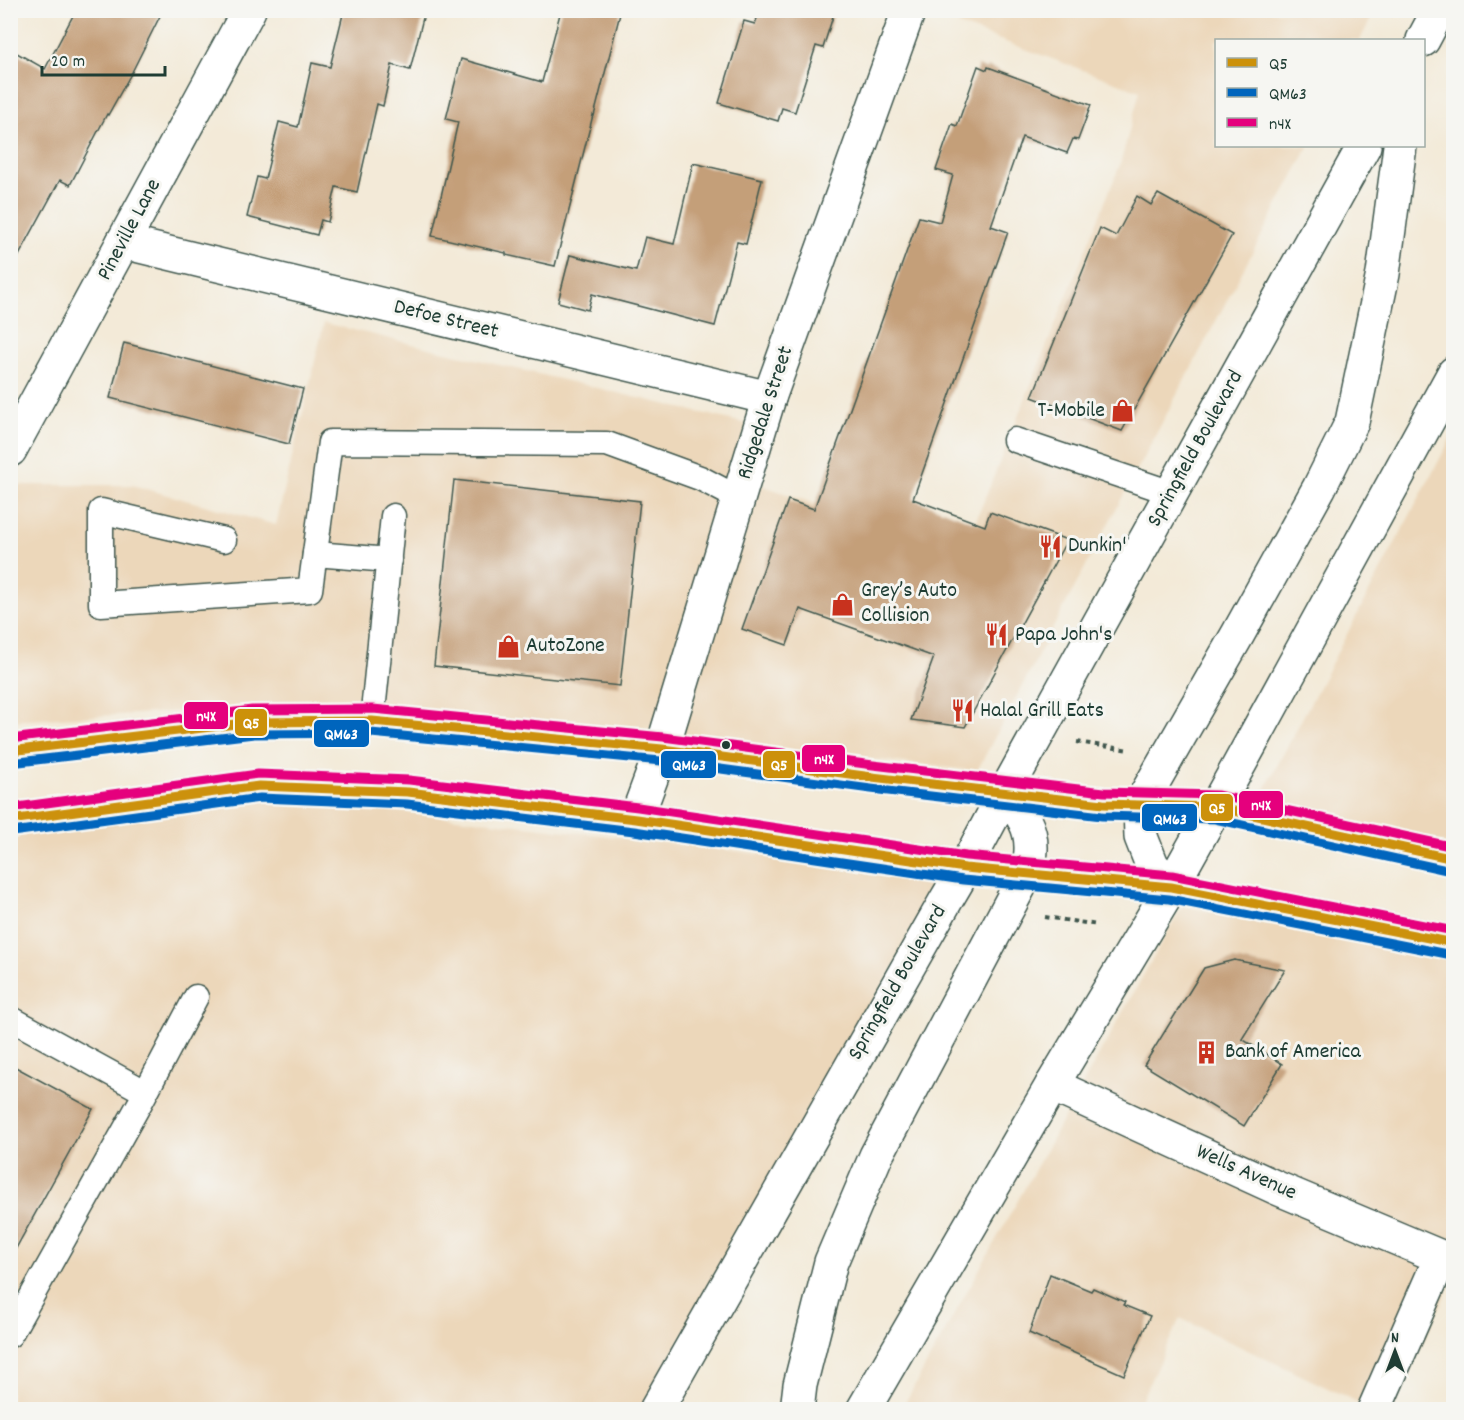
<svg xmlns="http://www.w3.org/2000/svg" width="1464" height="1420" font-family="Dekko,sans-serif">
<rect width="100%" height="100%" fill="#f6f6f2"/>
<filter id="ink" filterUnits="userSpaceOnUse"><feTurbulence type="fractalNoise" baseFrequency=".0167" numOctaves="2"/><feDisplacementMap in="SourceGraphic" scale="12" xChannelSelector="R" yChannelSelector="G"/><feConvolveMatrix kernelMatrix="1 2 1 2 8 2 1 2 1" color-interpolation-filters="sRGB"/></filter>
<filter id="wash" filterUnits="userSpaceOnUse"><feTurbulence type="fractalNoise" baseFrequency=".008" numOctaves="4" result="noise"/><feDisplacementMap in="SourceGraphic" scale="24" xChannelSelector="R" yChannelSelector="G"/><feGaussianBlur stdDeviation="1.35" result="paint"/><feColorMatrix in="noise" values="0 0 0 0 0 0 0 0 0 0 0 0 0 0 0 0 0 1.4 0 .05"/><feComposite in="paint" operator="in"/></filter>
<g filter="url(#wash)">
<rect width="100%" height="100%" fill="#f3ead8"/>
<!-- built -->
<g fill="#ecd7ba">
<polygon points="964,11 1375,11 1360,40 1216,40 1216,146 1309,146 977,771 648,734 239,708 11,721 11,485 132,485 276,525 324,323 752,425 735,476 962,555 1120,165 1140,91 959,25"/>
<polygon points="1453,434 1453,845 1258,802"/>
<polygon points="279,797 946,876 640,1409 11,1410 10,832"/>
<polygon points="1182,906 1453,959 1453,1278 1393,1409 1372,1409 1180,1318 1137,1409 901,1410"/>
</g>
<g id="blocks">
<!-- building -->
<g fill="#c49f79">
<polygon points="76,10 163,10 132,72 108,115 107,114 70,185 60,180 10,272 10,49 45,69"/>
<polygon points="344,10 425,10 410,70 392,65 383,106 377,104 357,192 336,187 328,222 321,220 317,235 247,217 257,177 265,179 279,122 298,127 312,63 330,67"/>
<polygon points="561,10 621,10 594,116 593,115 555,266 506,255 506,253 432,236 458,122 446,119 461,59 542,82"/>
<polygon points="760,10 835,10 823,48 816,46 795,112 782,108 778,121 719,103 744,21 755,24"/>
<polygon points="978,66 987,70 988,67 1091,105 1078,140 1073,139 1067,153 1022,137 991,226 1008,232 913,499 985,526 990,512 1067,540 965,727 911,720 934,657 800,609 787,645 742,629 788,500 814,509 919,217 940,222 953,175 936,170 952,124 957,126"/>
<polygon points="693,163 762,179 746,244 737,242 715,326 592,294 588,310 558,302 570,255 636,271 645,237 674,244"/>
<polygon points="1158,194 1232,235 1122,431 1032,397 1100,228 1116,236 1137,196 1151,205"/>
<polygon points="124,343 303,389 289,444 110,398"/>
<polygon points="454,480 640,501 620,686 434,666"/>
<polygon points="1234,960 1285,970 1242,1039 1282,1064 1244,1126 1144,1065 1204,968"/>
<polygon points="10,1064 93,1109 10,1259"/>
<polygon points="1050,1274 1091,1291 1093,1288 1125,1302 1123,1305 1150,1316 1124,1375 1029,1333"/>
</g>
</g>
</g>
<g filter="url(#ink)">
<use href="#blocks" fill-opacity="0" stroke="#3f574d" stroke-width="1.5"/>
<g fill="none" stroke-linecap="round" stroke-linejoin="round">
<defs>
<g id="lane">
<polyline points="1015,440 1172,493"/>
<polyline points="224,540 101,511 101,604 310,590 330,442 607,444 700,478 738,498"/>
<polyline points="315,554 389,560"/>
<polyline points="372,721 393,516"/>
<polyline points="10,1018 145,1092"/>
<polyline points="10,1335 140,1103 196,997"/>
</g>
<g id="street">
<polyline points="123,242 769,398"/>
<polyline points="10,450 249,10"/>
<polyline points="636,819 662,749 769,398 909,10"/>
<polyline points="1052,1085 1277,1188 1441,1257 1374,1410"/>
</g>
<g id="primary">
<polyline points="1423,40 1439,10"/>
<polyline points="10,751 253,722 372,721 662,749 872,777 1103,804 1216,807 1454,859"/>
<polyline points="10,820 259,786 408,792 636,819 965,868 1171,887 1454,943"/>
<polyline points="1171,887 1152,865 1141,837 1140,805 1238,634 1319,488 1352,422 1383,274 1400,146"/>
<polyline points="656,1410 945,902 965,868 1005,793 1364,146"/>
<path d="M797,1410L800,1385L831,1262L876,1156L1026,874C1028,867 1031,858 1031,850C1032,825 1019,811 1005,793"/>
<polyline points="863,1410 1052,1085 1171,887 1238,767 1454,373"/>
</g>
</defs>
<!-- lane casing -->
<use href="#lane" stroke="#3f574d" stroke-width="27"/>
<!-- street casing -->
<use href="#street" stroke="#3f574d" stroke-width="36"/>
<!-- primary casing -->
<use href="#primary" stroke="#3f574d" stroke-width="36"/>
<!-- path -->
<g stroke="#3f574d" stroke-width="4" stroke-dasharray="4.5 4.5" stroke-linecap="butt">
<polyline points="1077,742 1129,750"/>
<polyline points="1045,917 1098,925"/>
</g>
<!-- lane -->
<use href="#lane" stroke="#fff" stroke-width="24"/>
<!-- street -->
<use href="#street" stroke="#fff" stroke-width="33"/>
<!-- primary -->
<use href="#primary" stroke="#fff" stroke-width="33"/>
<defs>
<g id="bus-1">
<polyline points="10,751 253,722 372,721 662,749 872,777 1103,804 1216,807 1454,859"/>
<polyline points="10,820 259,786 408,792 636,819 965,868 1171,887 1454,943"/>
</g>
<g id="bus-2">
<polyline points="11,763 254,734 371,733 661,761 871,789 1102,816 1215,819 1451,871"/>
<polyline points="12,832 260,798 407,804 634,831 963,880 1169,899 1452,955"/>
</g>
<g id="bus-3">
<polyline points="10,739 252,710 373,709 663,737 873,765 1104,792 1217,795 1454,847"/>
<polyline points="10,808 258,774 409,780 638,807 966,856 1172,875 1454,931"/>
</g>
</defs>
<!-- bus-1 casing -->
<use href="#bus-1" stroke="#f6f6f2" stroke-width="14"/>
<!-- bus-2 casing -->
<use href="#bus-2" stroke="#f6f6f2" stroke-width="14"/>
<!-- bus-3 casing -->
<use href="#bus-3" stroke="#f6f6f2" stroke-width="14"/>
<!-- bus-1 -->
<use href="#bus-1" stroke="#cc910a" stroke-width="9"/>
<!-- bus-2 -->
<use href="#bus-2" stroke="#0065bd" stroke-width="9"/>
<!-- bus-3 -->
<use href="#bus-3" stroke="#e5007d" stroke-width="9"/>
</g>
</g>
<!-- icons -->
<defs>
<symbol id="shop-bare" viewBox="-9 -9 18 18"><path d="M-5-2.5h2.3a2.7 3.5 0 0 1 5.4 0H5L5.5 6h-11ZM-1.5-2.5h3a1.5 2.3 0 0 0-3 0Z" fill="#c8321e" stroke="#f6f6f2" stroke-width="2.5" paint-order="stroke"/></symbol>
<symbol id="restaurant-bare" viewBox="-9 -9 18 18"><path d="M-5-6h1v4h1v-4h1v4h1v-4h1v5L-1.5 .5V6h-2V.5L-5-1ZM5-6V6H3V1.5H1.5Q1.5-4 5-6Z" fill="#c8321e" stroke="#f6f6f2" stroke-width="2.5" paint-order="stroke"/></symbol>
<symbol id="building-bare" viewBox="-9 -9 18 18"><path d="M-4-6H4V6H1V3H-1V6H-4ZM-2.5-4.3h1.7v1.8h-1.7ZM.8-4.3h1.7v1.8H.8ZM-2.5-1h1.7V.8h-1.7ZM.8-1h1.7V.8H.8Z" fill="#c8321e" stroke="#f6f6f2" stroke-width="2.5" paint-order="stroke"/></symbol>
</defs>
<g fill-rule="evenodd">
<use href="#shop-bare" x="1106" y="394" width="33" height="33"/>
<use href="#restaurant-bare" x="1034" y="530" width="33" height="33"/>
<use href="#shop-bare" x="826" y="588" width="33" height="33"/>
<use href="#restaurant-bare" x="980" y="618" width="33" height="33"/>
<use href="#shop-bare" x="492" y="630" width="33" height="33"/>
<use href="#restaurant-bare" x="946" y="694" width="33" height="33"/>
<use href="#building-bare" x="1190" y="1036" width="33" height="33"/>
</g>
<!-- markers -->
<circle fill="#1f3d34" stroke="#f6f6f2" stroke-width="2" cx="726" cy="745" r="5"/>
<g text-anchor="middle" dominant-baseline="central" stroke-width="6" stroke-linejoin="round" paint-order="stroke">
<!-- street labels -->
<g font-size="22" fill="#1f3d34" stroke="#f6f6f2">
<text transform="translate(130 230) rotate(-62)">Pineville Lane</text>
<text transform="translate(446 320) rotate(14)">Defoe Street</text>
<text transform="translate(766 413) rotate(-72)">Ridgedale Street</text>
<text transform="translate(1196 449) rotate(-61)">Springfield Boulevard</text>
<text transform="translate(898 983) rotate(-60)">Springfield Boulevard</text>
<text transform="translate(1246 1173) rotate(24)">Wells Avenue</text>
</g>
<!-- poi labels -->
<g font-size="22" fill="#1f3d34" stroke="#f6f6f2" text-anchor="start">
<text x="1105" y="411" text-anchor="end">T-Mobile</text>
<text x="1068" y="546">Dunkin'</text>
<text x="861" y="591">Grey’s Auto<tspan x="861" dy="25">Collision</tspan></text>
<text x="1015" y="635">Papa John's</text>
<text x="526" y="646">AutoZone</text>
<text x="980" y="711">Halal Grill Eats</text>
<text x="1225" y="1052">Bank of America</text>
</g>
</g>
<g stroke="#f6f6f2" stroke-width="2">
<rect x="183" y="701" width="46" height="29" rx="6" fill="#e5007d"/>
<rect x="234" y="708" width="34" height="29" rx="6" fill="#cc910a"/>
<rect x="313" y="719" width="57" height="29" rx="6" fill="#0065bd"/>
<rect x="801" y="744" width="45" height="29" rx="6" fill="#e5007d"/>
<rect x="762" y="750" width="34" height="29" rx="6" fill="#cc910a"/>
<rect x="660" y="750" width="57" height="29" rx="6" fill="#0065bd"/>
<rect x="1238" y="790" width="46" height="29" rx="6" fill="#e5007d"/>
<rect x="1200" y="793" width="34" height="29" rx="6" fill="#cc910a"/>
<rect x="1141" y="803" width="57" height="29" rx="6" fill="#0065bd"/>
</g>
<g font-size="16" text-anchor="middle" font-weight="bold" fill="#fff">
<text x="206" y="721">n4X</text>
<text x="251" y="728">Q5</text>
<text x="341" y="739">QM63</text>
<text x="824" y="764">n4X</text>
<text x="779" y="770">Q5</text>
<text x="689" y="770">QM63</text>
<text x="1261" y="810">n4X</text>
<text x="1217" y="813">Q5</text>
<text x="1170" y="824">QM63</text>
</g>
<!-- margin -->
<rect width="1464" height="1420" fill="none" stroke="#f6f6f2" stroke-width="36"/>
<!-- legend -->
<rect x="1215" y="39" width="210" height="108" fill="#f6f6f2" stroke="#a0aca6" stroke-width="1.5"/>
<rect x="1227" y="58" width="30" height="9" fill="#cc910a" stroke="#a0aca6" stroke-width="1.5"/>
<text x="1269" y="69" font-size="18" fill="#1f3d34">Q5</text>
<rect x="1227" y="88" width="30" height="9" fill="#0065bd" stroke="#a0aca6" stroke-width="1.5"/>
<text x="1269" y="99" font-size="18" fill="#1f3d34">QM63</text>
<rect x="1227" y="118" width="30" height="9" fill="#e5007d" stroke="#a0aca6" stroke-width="1.5"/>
<text x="1269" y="129" font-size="18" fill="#1f3d34">n4X</text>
<!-- north arrow -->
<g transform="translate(1395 1351)" stroke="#f6f6f2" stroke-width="4.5" paint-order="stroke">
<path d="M0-4.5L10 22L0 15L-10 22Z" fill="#1f3d34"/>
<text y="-9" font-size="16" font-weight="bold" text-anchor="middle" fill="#1f3d34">N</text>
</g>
<!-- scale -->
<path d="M42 66v9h123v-9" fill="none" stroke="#1f3d34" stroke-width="3"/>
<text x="51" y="66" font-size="18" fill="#1f3d34" stroke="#f6f6f2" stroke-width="4.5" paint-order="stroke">20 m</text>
</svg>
